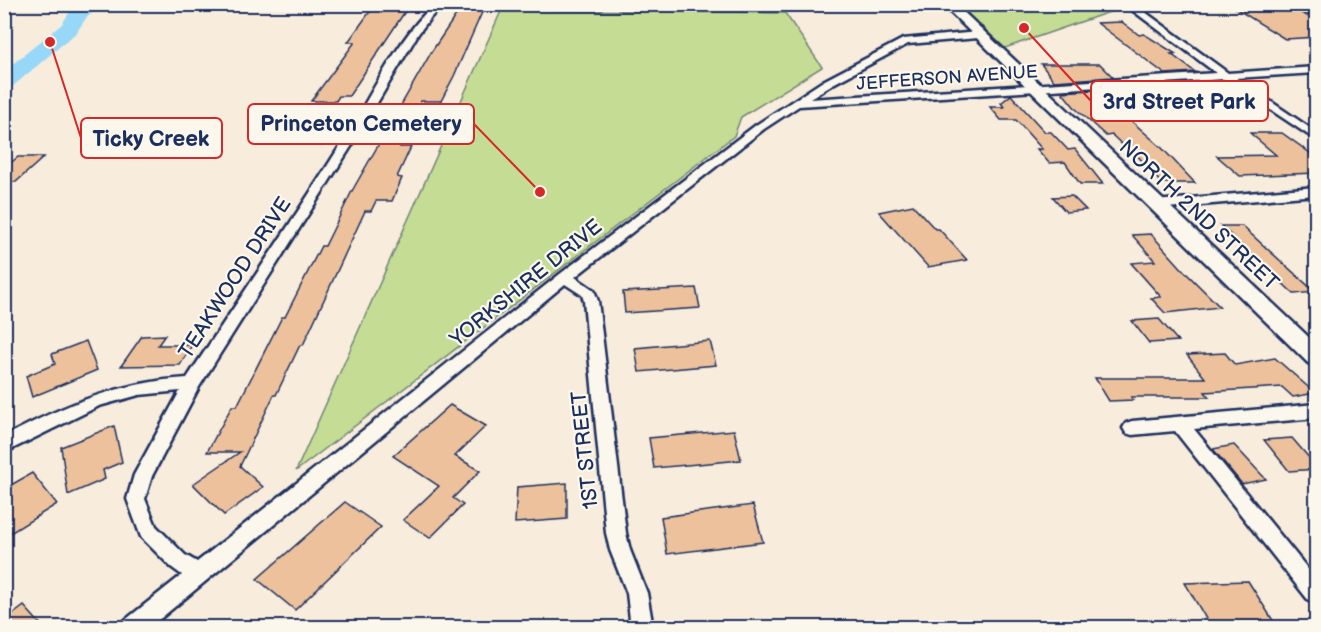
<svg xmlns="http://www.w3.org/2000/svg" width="1321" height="632" font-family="'Balsamiq Sans',sans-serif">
<rect width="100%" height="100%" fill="#f8ecdc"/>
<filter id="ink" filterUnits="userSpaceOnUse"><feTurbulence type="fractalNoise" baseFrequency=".0167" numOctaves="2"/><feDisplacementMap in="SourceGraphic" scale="12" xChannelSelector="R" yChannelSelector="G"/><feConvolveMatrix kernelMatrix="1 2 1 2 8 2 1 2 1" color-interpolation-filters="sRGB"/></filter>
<g filter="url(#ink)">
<!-- green -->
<g fill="#c4dc93" stroke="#708678" stroke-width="1.5">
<polygon points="1121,5 1124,7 1005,48 958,5"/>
<polygon points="502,9 785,13 822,67 741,117 734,136 296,471"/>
</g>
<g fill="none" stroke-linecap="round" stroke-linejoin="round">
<!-- river -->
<polygon fill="#97d7f8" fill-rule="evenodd" points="80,4 103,4 86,18 77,32 12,87 4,89 4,71 62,24 71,10"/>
</g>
<!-- building -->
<g fill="#edc19c" stroke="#1b2f5e" stroke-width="1.5">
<polygon points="395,4 410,4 349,96 339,96 336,101 311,101 355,42 348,42 371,10 391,10"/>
<polygon points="1290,7 1317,21 1317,37 1285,39 1235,8"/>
<polygon points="460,9 483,10 454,76 441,101 421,101 400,147 411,147 397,177 402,178 392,201 376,201 371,211 365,211 303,345 300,345 276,395 274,395 240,466 263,487 224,515 193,484 240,452 207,452 232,406 237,406 282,317 285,317 321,246 325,246 352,191 432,51"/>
<polygon points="1122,22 1139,35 1144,34 1176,54 1171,54 1195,72 1165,74 1097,23"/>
<polygon points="1041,64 1100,64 1113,77 1054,81"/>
<polygon points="1123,88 1126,91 1141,91 1159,110 1119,110 1162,148 1195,183 1161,183 1136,154 1132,154 1112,135 1106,136 1076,109 1062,92"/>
<polygon points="1011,95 1045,132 1051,132 1068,150 1075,149 1103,184 1080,184 1065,162 1049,163 1037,149 1042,149 1016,120 1001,120 990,107 1004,107 1001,103"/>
<polygon points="1250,133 1282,133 1317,158 1317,173 1240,176 1217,156 1276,155"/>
<polygon points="18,157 44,157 16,182 4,182 4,168"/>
<polygon points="1072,196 1086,210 1066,212 1053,197"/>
<polygon points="913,205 935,229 939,229 967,260 928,267 879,212"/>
<polygon points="1221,226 1242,226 1315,292 1294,294"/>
<polygon points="1151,234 1185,272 1220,307 1165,313 1151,298 1161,297 1131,263 1155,261 1132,235"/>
<polygon points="696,288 700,308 625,313 623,292"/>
<polygon points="1159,319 1178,341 1149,343 1132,321"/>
<polygon points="165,335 158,345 192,345 180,365 121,366 142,336"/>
<polygon points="86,341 97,370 32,397 26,376 55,364 52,354"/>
<polygon points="710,341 716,365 639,372 635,348"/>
<polygon points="1225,353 1235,365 1275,358 1315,393 1293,397 1282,387 1205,392 1209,397 1131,397 1133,400 1109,401 1095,378 1205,378 1187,355"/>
<polygon points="450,405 486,426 455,456 480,471 453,498 463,505 430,538 403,520 439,486 393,456"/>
<polygon points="114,426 122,462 103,470 105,479 68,495 61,447"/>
<polygon points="734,430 741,460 654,468 649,438"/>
<polygon points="1292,438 1317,467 1317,469 1289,471 1264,440"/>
<polygon points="1234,445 1261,474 1266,479 1242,484 1213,449"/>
<polygon points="32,473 57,504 4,537 4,489"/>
<polygon points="567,483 567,519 515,523 517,487"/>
<polygon points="345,502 381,527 295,610 257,579"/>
<polygon points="753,505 763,542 667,554 661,517"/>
<polygon points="1248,581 1274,622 1209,624 1185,583"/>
<polygon points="24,606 43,627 4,627 4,621"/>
</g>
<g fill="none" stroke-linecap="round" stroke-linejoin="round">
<defs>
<g id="street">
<path d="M435,4H445L431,17L418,34L354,142L199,387L152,476L145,499L156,526L185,555L197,562L560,274L756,125L823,81L903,39L978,32L983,35L978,38L908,44L831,85L810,99L1216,73L1124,4H1191L1141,9L1228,73L1316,67V73L1236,78L1316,132V140L1224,79L799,106L764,129L575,277L594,290L598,301L626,533L630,550L647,593L653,628H631L627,593L610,550L606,533L584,301L582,295L565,284L149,628H121L124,621L182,575L171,567L141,537L127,499L134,475L180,391L139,395L99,406L4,453V437C63,405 120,382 187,378C239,299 293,221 343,141C368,101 400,34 435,4Z"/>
<polygon points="1316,187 1316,195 1155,209 1149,205 1155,201"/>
<polygon points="1316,404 1316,418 1194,429 1316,579 1316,604 1309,601 1175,431 1132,435 1126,433 1123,428 1126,423 1132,421"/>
</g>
<g id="secondary">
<polygon points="942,4 955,4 1316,344 1316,365 1308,363"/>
<polygon points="1295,4 1310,4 1316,8 1316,17"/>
</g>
</defs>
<!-- street casing -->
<use href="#street" stroke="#1b2f5e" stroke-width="5"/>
<!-- secondary casing -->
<use href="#secondary" stroke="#1b2f5e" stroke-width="5"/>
<!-- street -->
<use href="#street" fill="#fbf7ec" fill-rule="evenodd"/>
<!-- secondary -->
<use href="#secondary" fill="#fbf7ec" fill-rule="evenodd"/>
</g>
</g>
<g text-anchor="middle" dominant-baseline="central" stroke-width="4.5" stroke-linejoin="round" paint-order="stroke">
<!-- far-street labels -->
<g font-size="18" fill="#1b2f5e" stroke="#fbf7ec">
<text transform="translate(947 78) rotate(-4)">JEFFERSON AVENUE</text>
</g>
<!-- street labels -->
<g font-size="21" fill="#1b2f5e" stroke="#fbf7ec">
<text transform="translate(1199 215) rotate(43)">NORTH 2ND STREET</text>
<text transform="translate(235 278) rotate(-57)">TEAKWOOD DRIVE</text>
<text transform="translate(526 283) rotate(-39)">YORKSHIRE DRIVE</text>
<text transform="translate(585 450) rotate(-96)">1ST STREET</text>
</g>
</g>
<!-- callouts -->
<path fill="none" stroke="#d62828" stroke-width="2" d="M1024 28L1091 101M540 192L474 124M50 42L81 138"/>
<g fill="#d62828" stroke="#fbf7ec" stroke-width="2">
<circle cx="1024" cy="28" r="6"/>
<circle cx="540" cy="192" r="6"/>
<circle cx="50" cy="42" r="6"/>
</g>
<g fill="#fbf7ec" stroke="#d62828" stroke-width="2">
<rect x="1091" y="81" width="177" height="40" rx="6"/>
<rect x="248" y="104" width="226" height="40" rx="6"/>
<rect x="81" y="118" width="141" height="40" rx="6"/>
</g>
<g font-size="22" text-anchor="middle" font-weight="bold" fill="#1b2f5e">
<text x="1179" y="109">3rd Street Park</text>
<text x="361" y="131">Princeton Cemetery</text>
<text x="151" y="146">Ticky Creek</text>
</g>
<!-- margin -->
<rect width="1321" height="632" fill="none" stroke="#fbf7ec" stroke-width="24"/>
<rect x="12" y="12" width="1297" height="608" fill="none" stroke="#1b2f5e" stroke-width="2" filter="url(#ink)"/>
</svg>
